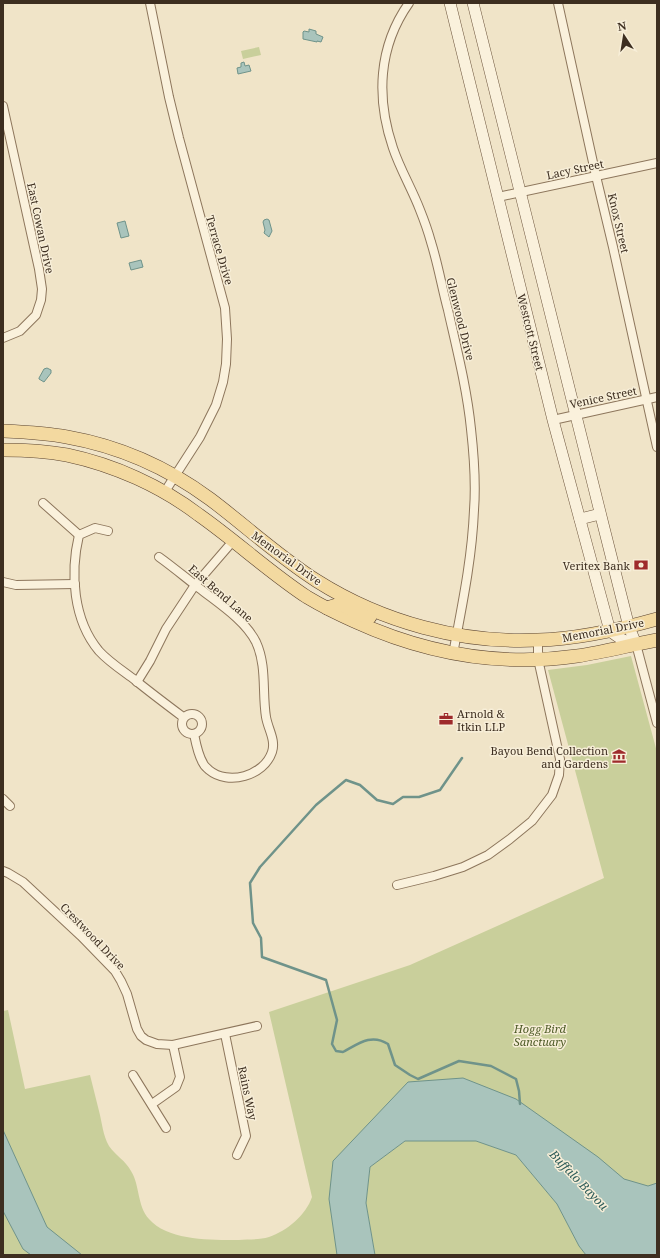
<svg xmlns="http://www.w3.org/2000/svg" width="660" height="1258" font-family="'Noto Serif',serif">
<rect width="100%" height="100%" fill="#f0e4c8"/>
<!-- green -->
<g fill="#c9cf9b">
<polygon points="259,47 261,55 243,59 241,51"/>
<path d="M631,656L657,752V1248L557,1192L506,1145L446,1134L405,1133L371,1157L351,1255H82L47,1228L3,1130V1011L8,1010L25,1089L90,1075C93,1087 96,1099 99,1111C102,1122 103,1136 109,1146C115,1155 126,1161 131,1171C140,1185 137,1206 149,1219C168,1241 212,1240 239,1240C248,1239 260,1240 269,1237C287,1231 306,1215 312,1197L269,1012L410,965L604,878L548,670L587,665Z"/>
<polygon points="405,1141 476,1141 516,1155 557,1204 579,1246 586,1255 375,1255 366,1203 370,1167"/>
<polygon points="3,1211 23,1248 31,1255 3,1255"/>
</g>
<!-- water -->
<g fill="#a9c4bc" stroke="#6f938a">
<polygon points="309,29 316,31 316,34 323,37 321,42 317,41 317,42 303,39 303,32 304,31 309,32"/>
<polygon points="244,62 245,66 249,65 251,71 238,74 237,68 241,67 241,63"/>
<polygon points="267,219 269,220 272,231 269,237 264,233 265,230 263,222 264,220"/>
<polygon points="125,221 129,236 121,238 117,223"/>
<polygon points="141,260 143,267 131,270 129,263"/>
<polygon points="47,368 51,370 51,373 44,382 39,379 39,378 44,369"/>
<polygon points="463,1078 516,1099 598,1157 624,1179 648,1186 657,1183 657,1255 586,1255 579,1246 557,1204 516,1155 476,1141 405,1141 370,1167 366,1203 375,1255 337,1255 329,1199 333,1161 408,1082"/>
<polygon points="3,1130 47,1227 82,1255 31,1255 23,1249 3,1211"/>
</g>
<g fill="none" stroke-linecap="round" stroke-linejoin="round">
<!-- stream -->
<path stroke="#6f938a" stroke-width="2.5" d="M462,758L440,790L419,797H403L393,804L377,800L360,785L346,780L316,805L260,867L250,883L253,923L261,938L262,957L326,980L337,1020L332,1044L336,1051L343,1052C358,1044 371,1033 388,1044L395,1065L410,1075L418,1079L459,1061L491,1066L516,1079L519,1091L520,1104"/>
<defs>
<g id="minor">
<polyline points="150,3 169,97 179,138 225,308 227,339 226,364 223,382 216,405 200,437 164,493"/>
<path d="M409,3C378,47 376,98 393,148C400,169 412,189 420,210C424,220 428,231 431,242C438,264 442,288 448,310C457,350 467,389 471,429C474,456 476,484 474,510C472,559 462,606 453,654"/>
<polyline points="558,3 596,176 613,247 657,447"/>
<polyline points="3,106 39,269 42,289 41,300 36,315 20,331 3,338"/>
<polyline points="498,197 657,163"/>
<polyline points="553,420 657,397"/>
<polyline points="43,503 79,535"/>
<path d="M108,531L95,528L79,535C70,573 73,620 99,651C109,662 123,671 135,680C151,693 167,705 183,717"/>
<path d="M159,557C173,567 186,578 199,588C218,603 245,620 256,642C267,666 262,692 266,717C268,729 276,740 272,752C264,776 228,786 209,770C207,768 204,766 203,763C198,755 196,744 194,734"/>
<polyline points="3,582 16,585 75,584"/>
<polyline points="636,644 657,723"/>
<polyline points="137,682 150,661 166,629 195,585 233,541"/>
<circle cx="192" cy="724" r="10"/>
<polyline points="3,799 10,806"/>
<polyline points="3,871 8,873 23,882 81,936 115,971 121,981 127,994 137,1029 141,1036 146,1040 157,1044 173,1045 257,1026"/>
<polyline points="397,885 434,876 463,867 488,855 510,839 532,821 552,795 559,775 560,759 538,659 538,640"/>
<polyline points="225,1034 246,1136 237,1155"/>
<polyline points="133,1075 166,1128"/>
<polyline points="152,1104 176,1087 180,1077 173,1045"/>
</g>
<g id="secondary">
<path d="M450,3L553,420L610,631C619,638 625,642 636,644"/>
<polyline points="473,3 603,524 629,627 636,644"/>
<polyline points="580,519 600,514"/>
</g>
<g id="primary">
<path d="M3,431C24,432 46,433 67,437C118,446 168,468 210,499C246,526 279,557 317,581C382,622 462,644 538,640C578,639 618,630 657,619"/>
<path d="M3,450C24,450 46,451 67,455C114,465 161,486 199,515C236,541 269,572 307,597C322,606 338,614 354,621C424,653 500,667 577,656C604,652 630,645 657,640"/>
<polyline points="327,608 340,604 366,617 370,617"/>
</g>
</defs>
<!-- minor casing -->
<use href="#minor" stroke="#8d765c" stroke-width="10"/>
<!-- secondary casing -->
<use href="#secondary" stroke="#6f573f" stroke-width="12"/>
<!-- primary casing -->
<use href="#primary" stroke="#5b4430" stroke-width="14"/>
<!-- minor -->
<use href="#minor" stroke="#faf1dc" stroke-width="8"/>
<!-- secondary -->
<use href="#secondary" stroke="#faf1dc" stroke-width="11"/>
<!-- primary -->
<use href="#primary" stroke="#f3d9a0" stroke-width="13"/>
</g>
<!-- icons -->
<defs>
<symbol id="bank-bare" viewBox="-9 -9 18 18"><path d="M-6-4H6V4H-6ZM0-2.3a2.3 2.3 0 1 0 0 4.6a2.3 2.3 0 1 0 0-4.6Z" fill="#9e2a2b" stroke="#f7eed8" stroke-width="2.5" paint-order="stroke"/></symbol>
<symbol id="office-bare" viewBox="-9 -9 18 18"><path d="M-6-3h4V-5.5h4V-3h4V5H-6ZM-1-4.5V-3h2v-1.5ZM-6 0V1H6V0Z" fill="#9e2a2b" stroke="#f7eed8" stroke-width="2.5" paint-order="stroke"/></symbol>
<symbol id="museum-bare" viewBox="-9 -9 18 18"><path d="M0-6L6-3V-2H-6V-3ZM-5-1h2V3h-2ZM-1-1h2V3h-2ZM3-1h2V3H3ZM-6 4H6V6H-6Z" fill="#9e2a2b" stroke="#f7eed8" stroke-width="2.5" paint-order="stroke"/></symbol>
</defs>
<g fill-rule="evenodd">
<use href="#bank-bare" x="631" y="555" width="20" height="20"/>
<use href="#office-bare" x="436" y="709" width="20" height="20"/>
<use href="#museum-bare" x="609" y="746" width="20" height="20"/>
</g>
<g text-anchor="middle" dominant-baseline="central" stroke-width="3" stroke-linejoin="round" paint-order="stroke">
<!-- street labels -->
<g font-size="11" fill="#3d2e20" stroke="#f7eed8">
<text transform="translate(575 169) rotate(-12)">Lacy Street</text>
<text transform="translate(619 223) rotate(77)">Knox Street</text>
<text transform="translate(41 228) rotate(78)">East Cowan Drive</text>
<text transform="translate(220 250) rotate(74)">Terrace Drive</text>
<text transform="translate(461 319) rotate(76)">Glenwood Drive</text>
<text transform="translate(531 332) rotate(76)">Westcott Street</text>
<text transform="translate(603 397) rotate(-12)">Venice Street</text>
<text transform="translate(287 558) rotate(36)">Memorial Drive</text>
<text transform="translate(221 593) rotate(41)">East Bend Lane</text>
<text transform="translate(603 630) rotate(-11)">Memorial Drive</text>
<text transform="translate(93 936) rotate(46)">Crestwood Drive</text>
<text transform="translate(248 1093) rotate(78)">Rains Way</text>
</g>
<!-- poi labels -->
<g font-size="11" fill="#3d2e20" stroke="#f7eed8" text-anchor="end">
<text x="630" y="565">Veritex Bank</text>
<text x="457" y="713" text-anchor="start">Arnold &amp;<tspan x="457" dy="13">Itkin LLP</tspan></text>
<text x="608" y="750">Bayou Bend Collection<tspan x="608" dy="13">and Gardens</tspan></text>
</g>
<!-- park labels -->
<g font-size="11" font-style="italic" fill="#4d5a26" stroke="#f7eed8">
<text x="540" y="1028">Hogg Bird<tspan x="540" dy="13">Sanctuary</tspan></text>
</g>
<!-- water labels -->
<g font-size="12" font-style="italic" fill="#2f5d5a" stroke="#f7eed8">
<text transform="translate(579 1180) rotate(46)">Buffalo Bayou</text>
</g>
</g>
<!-- border -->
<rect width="660" height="1258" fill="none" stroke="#3d2e20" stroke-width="8"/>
<!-- north arrow -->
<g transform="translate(624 36) rotate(348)" stroke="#f7eed8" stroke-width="3" paint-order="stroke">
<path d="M0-3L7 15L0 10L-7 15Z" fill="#3d2e20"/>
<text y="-6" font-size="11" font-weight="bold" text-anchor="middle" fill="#3d2e20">N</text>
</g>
</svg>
